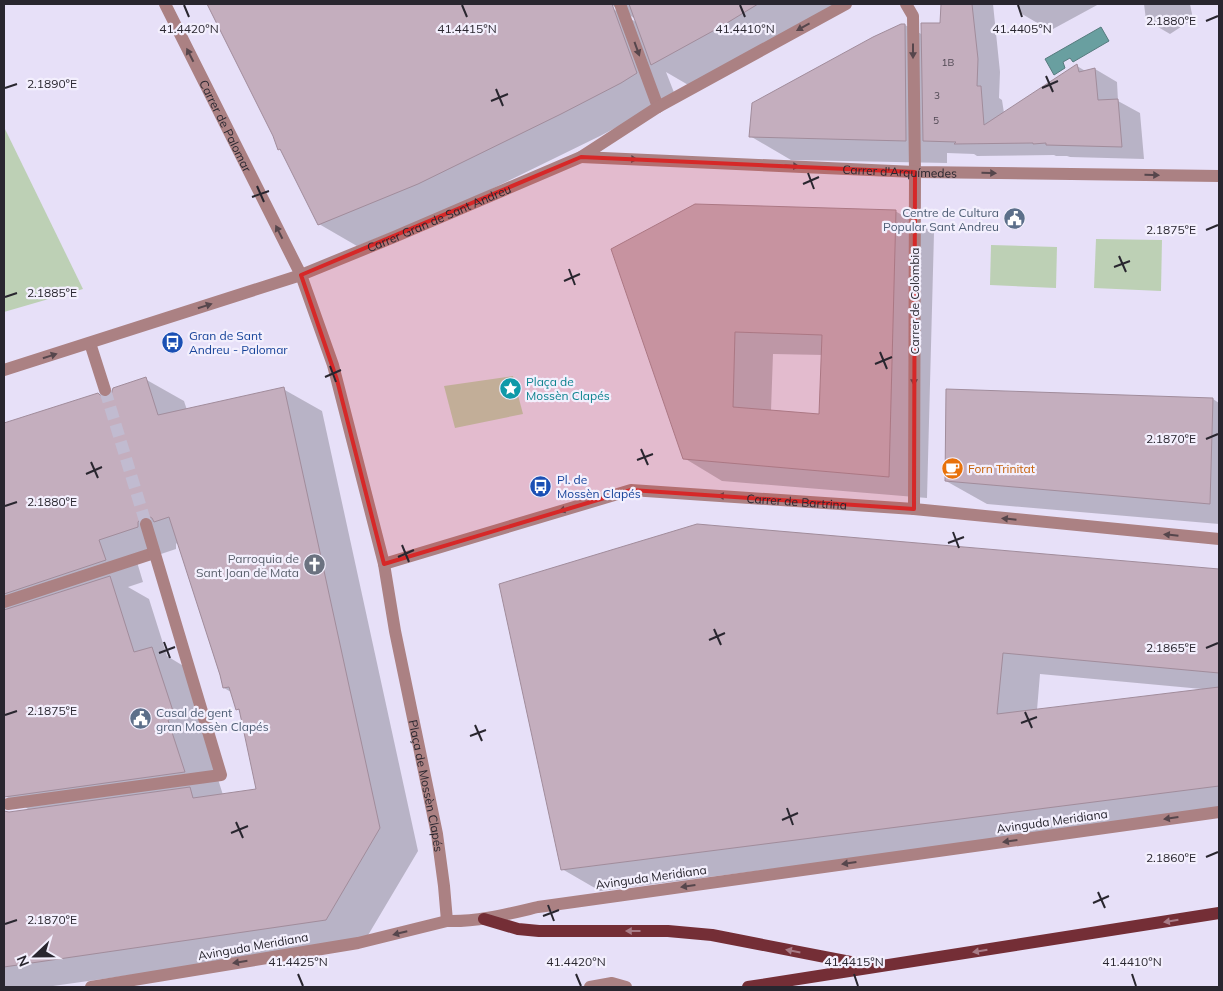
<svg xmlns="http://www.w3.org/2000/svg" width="1223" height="991" font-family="Mulish,sans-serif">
<rect width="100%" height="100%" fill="#e7e0f8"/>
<!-- green -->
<g fill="#bdd0b5">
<polygon points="4,127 83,289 4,312"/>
<polygon points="1096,239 1162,240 1161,291 1094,288"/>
<polygon points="991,245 1057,247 1056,288 990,285"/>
<polygon points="513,376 523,414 455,428 444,386"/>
</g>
<!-- water -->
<polygon fill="#699fa0" stroke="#567b7e" points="1101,27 1109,41 1073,62 1070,58 1063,62 1065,68 1054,75 1045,59"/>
<!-- shadow -->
<g fill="#0003" fill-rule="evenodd">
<polygon points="208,4 607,4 606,5 636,22 636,19 610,4 627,4 630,6 630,4 838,4 690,86 666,72 675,95 659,105 600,136 457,206 357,246 319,224 282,151 279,149 274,135"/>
<polygon points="942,4 993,4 1000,72 999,98 1002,100 1004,113 1077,66 1087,72 1095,69 1117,82 1118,101 1140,113 1144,159 1070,157 1067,156 1056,156 1054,155 977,156 974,154 947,153 947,163 791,160 750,136 905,25 923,35 941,24"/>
<polygon points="1016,4 1099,4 1053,29 1049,27 1046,28 1022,14"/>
<polygon points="1144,4 1190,4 1193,19 1170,34 1146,20"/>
<path d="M696,205L895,211L934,233L927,498L722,481L684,458ZM773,354L823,355L820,415L771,411Z"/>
<path d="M145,379L184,401L187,410L283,389L322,411L418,851L364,942L46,987H4V817L30,810L5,796L4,791V425L97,394L105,399H108ZM178,542L224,688L231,692L237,709L240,711L258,790L223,795L206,741L190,670L167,656L149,599L128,587L143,582L137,562L176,549V544Z"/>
<polygon points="1213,399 1219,403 1219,524 987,504 946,481"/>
<path d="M698,526L1219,571V812L600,891L562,869ZM1040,674L1202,689V690L1037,710Z"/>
</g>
<!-- building -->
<g fill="#c4aebe" stroke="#a18c9b" fill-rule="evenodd">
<polygon points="207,4 612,4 637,73 621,83 561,114 418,184 318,225 280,149 278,150 273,136"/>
<polygon points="629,4 758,4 722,26 651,65"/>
<polygon points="941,4 972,4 978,59 977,86 981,86 984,125 1077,64 1079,72 1095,68 1098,100 1118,99 1122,147 1046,145 1046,143 1033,144 1033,143 954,144 956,142 923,141 921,23 940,23"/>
<polygon points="901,24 905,24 906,141 749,137 752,103 873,37"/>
<path d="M695,204L896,210L889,477L683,459L611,249ZM735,332L822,335L819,414L733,407Z"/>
<polygon points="146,377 158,415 284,387 380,828 326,920 4,967 4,811 9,812 190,787 193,798 256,789 239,709 236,710 229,687 223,688 220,675 169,517 154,522 152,518 148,516 143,516 138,522 138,527 99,540 106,560 4,594 4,423 98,393 103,398 108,398 111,395 113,388"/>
<polygon points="946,389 1213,398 1210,504 945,481"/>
<polygon points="697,524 1219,569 1219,673 1003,653 997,714 1219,687 1219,786 561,870 499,584"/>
<polygon points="110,576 134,652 152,647 175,717 168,720 185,772 4,797 4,610"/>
</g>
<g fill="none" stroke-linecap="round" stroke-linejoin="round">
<!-- minor-tunnel -->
<polyline stroke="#c1bbd0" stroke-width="12" stroke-dasharray="12 6" stroke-linecap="butt" points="105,390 146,524"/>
<!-- minor -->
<g stroke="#ab8183" stroke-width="12">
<path id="s1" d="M165,4L301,275L333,365L384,564L395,631L437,834L444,886L447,921"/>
<polyline points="620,4 658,107"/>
<polyline points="906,4 913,16 915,172 914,509"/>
<path id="s2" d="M581,157L915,172L1219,176"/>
<polyline points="90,343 105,390"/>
<path id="s3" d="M4,370L301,275L394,237L581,157L658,107L846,4"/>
<path id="s4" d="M384,564L631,490L914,509L1219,539"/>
<polyline points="4,602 154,553"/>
<polyline points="8,804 221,775 146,524"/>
<path d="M91,987L358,943L447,921C478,922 508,914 538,907L1219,812"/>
<polyline points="590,987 612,983 626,987"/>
</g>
<!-- major -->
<g stroke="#742e36" stroke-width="12">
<polyline points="484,919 518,929 539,931 668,931 712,935 866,965"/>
<polyline points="748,987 1219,913"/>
</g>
</g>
<!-- one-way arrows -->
<defs><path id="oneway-solid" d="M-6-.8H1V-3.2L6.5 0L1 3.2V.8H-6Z" transform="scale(1.25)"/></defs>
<g fill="#56464c">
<use href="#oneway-solid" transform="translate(803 27) rotate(151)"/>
<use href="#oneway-solid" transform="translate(637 49) rotate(70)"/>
<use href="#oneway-solid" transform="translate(913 51) rotate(90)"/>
<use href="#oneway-solid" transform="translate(190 55) rotate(-117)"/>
<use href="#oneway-solid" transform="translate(630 159) rotate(3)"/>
<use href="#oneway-solid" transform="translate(792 166) rotate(3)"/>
<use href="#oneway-solid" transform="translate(989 173) rotate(1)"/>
<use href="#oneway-solid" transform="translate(1152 175) rotate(1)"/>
<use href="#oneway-solid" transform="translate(279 232) rotate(-117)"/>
<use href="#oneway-solid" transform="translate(205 306) rotate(-18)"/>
<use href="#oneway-solid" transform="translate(50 356) rotate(-18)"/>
<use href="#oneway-solid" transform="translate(914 378) rotate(90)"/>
<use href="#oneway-solid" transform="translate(725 496) rotate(-176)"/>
<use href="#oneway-solid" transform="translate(566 509) rotate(163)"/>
<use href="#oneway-solid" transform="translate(1009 519) rotate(-174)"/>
<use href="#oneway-solid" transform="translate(1171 535) rotate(-174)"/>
<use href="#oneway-solid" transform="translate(1171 818) rotate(172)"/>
<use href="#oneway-solid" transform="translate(1010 841) rotate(172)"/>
<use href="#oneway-solid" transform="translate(849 863) rotate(172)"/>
<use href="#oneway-solid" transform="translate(688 886) rotate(172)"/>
<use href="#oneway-solid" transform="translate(400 933) rotate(166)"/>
<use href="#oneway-solid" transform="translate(240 962) rotate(171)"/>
</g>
<g fill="#a77b86">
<use href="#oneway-solid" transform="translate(1171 921) rotate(171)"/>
<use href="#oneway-solid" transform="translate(633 931) rotate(-180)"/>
<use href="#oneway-solid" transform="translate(793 951) rotate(-169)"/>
<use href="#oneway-solid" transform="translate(980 951) rotate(171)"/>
</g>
<!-- marked area -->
<path fill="#d62828" fill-opacity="0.2" stroke="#d62828" stroke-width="4" stroke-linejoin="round" d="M581,157L915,172L914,509L631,490L384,564L337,380L301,275Z"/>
<!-- ticks -->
<path fill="none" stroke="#29262f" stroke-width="2" d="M184,5L189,17M462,5L467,17M740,5L745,17M1018,5L1022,17M1206,21L1218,16M1046,76L1053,92M5,88L17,84M1042,88L1058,81M496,89L503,106M491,101L508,94M808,173L814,189M803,184L819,177M257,186L264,202M252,197L269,191M1206,230L1218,225M1119,256L1126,272M1114,267L1130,261M569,269L575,285M564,281L580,274M5,297L17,293M880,352L887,369M875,364L892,357M330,366L336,382M325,377L341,370M1206,439L1218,434M641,449L648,465M637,460L653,454M91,462L98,478M86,474L102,467M5,506L17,502M953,532L959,548M948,543L964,537M402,545L409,562M398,557L414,550M714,629L721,645M709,640L725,633M164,642L170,658M1206,648L1218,643M159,653L175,647M1025,712L1032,728M5,715L17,711M1021,723L1037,717M475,725L482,741M470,736L486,730M787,808L793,825M782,820L798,813M236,822L243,838M231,833L248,826M1206,857L1218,852M1098,892L1105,908M1093,903L1109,896M548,905L554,921M543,916L559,910M5,924L17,920M298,974L303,986M576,974L581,986M854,974L858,986M1132,974L1136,986"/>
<!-- icons -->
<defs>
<symbol id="civic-disc" viewBox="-11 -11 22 22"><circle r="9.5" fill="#5c6f8a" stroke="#f3effd"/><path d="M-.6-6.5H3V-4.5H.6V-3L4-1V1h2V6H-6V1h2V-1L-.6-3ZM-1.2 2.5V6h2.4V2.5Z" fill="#fff"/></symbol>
<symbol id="bus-disc" viewBox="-11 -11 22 22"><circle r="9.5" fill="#1a4fb4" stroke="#f3effd"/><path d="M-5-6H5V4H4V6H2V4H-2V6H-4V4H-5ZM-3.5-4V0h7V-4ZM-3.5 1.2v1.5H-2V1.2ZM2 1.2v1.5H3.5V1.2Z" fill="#fff"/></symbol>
<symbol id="sight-disc" viewBox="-11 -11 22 22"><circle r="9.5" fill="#0f9aa8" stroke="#f3effd"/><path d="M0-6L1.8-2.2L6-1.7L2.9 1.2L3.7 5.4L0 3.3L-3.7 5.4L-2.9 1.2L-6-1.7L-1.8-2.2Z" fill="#fff"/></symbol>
<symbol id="cafe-disc" viewBox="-11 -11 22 22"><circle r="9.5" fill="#e8710a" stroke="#f3effd"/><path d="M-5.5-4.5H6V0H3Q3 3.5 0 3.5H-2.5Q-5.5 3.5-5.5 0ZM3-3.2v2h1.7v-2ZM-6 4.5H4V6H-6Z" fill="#fff"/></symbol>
<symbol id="church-disc" viewBox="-11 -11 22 22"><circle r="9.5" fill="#6b7280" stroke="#f3effd"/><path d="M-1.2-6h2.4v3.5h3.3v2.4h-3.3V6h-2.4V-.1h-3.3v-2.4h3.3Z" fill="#fff"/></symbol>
</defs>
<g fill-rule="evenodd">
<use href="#civic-disc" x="1002" y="206" width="25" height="25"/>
<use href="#bus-disc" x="160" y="330" width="25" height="25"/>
<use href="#sight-disc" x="498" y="376" width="25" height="25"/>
<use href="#cafe-disc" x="940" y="456" width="25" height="25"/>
<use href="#bus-disc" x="528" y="474" width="25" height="25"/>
<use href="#church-disc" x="302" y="552" width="25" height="25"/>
<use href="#civic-disc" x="128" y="706" width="25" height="25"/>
</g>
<g text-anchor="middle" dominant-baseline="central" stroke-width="4.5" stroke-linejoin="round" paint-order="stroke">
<!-- number labels -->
<g font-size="10" fill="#504853">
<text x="948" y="62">1B</text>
<text x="937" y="95">3</text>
<text x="936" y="120">5</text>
</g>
<!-- street labels -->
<g font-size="12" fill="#29262f" stroke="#f3effd">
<text stroke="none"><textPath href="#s1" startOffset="136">Carrer de Palomar</textPath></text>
<text stroke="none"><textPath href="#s2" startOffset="319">Carrer d'Arquímedes</textPath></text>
<text stroke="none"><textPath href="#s3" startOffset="461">Carrer Gran de Sant Andreu</textPath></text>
<text transform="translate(914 301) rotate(-90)">Carrer de Colòmbia</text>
<text stroke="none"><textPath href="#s4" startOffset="424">Carrer de Bartrina</textPath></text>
<text stroke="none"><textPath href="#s1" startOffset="830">Plaça de Mossèn Clapés</textPath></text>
<text transform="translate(1052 821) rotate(-8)">Avinguda Meridiana</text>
<text transform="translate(651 877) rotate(-8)">Avinguda Meridiana</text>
<text transform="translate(253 946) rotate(-10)">Avinguda Meridiana</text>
</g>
<!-- service labels -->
<g font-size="12" fill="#4e5e75" stroke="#f3effd" text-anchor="end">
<text x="999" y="212">Centre de Cultura<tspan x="999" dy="14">Popular Sant Andreu</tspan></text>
<text x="156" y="712" text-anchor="start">Casal de gent<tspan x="156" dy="14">gran Mossèn Clapés</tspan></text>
</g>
<!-- transit labels -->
<g font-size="12" fill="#164399" stroke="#f3effd" text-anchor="start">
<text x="189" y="335">Gran de Sant<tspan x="189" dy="14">Andreu - Palomar</tspan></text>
<text x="557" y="479">Pl. de<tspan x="557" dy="14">Mossèn Clapés</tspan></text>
</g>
<!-- culture labels -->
<g font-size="12" fill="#0d838f" stroke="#f3effd" text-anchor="start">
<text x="526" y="381">Plaça de<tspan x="526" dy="14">Mossèn Clapés</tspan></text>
</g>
<!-- food labels -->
<g font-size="12" fill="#c56008" stroke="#f3effd" text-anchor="start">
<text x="968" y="468">Forn Trinitat</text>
</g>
<!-- worship labels -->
<g font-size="12" fill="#5b616d" stroke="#f3effd" text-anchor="end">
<text x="299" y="558">Parroquia de<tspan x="299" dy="14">Sant Joan de Mata</tspan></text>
</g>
</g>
<g font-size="12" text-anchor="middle" fill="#29262f" stroke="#f3effd" stroke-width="4.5" stroke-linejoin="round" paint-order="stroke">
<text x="1171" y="25">2.1880°E</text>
<text x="189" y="33">41.4420°N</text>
<text x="467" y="33">41.4415°N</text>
<text x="745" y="33">41.4410°N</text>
<text x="1022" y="33">41.4405°N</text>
<text x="52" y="88">2.1890°E</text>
<text x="1171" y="234">2.1875°E</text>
<text x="52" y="297">2.1885°E</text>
<text x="1171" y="443">2.1870°E</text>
<text x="52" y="506">2.1880°E</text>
<text x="1171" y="652">2.1865°E</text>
<text x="52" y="715">2.1875°E</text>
<text x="1171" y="862">2.1860°E</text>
<text x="52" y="924">2.1870°E</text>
<text x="298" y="966">41.4425°N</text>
<text x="576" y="966">41.4420°N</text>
<text x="854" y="966">41.4415°N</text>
<text x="1132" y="966">41.4410°N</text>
</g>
<!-- border -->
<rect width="1223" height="991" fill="none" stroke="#29262f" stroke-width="10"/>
<!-- north arrow -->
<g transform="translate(35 956) rotate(248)" stroke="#f3effd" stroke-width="4" paint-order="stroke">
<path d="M0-4L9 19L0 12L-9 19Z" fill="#29262f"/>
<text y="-8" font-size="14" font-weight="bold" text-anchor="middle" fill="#29262f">N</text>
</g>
</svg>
